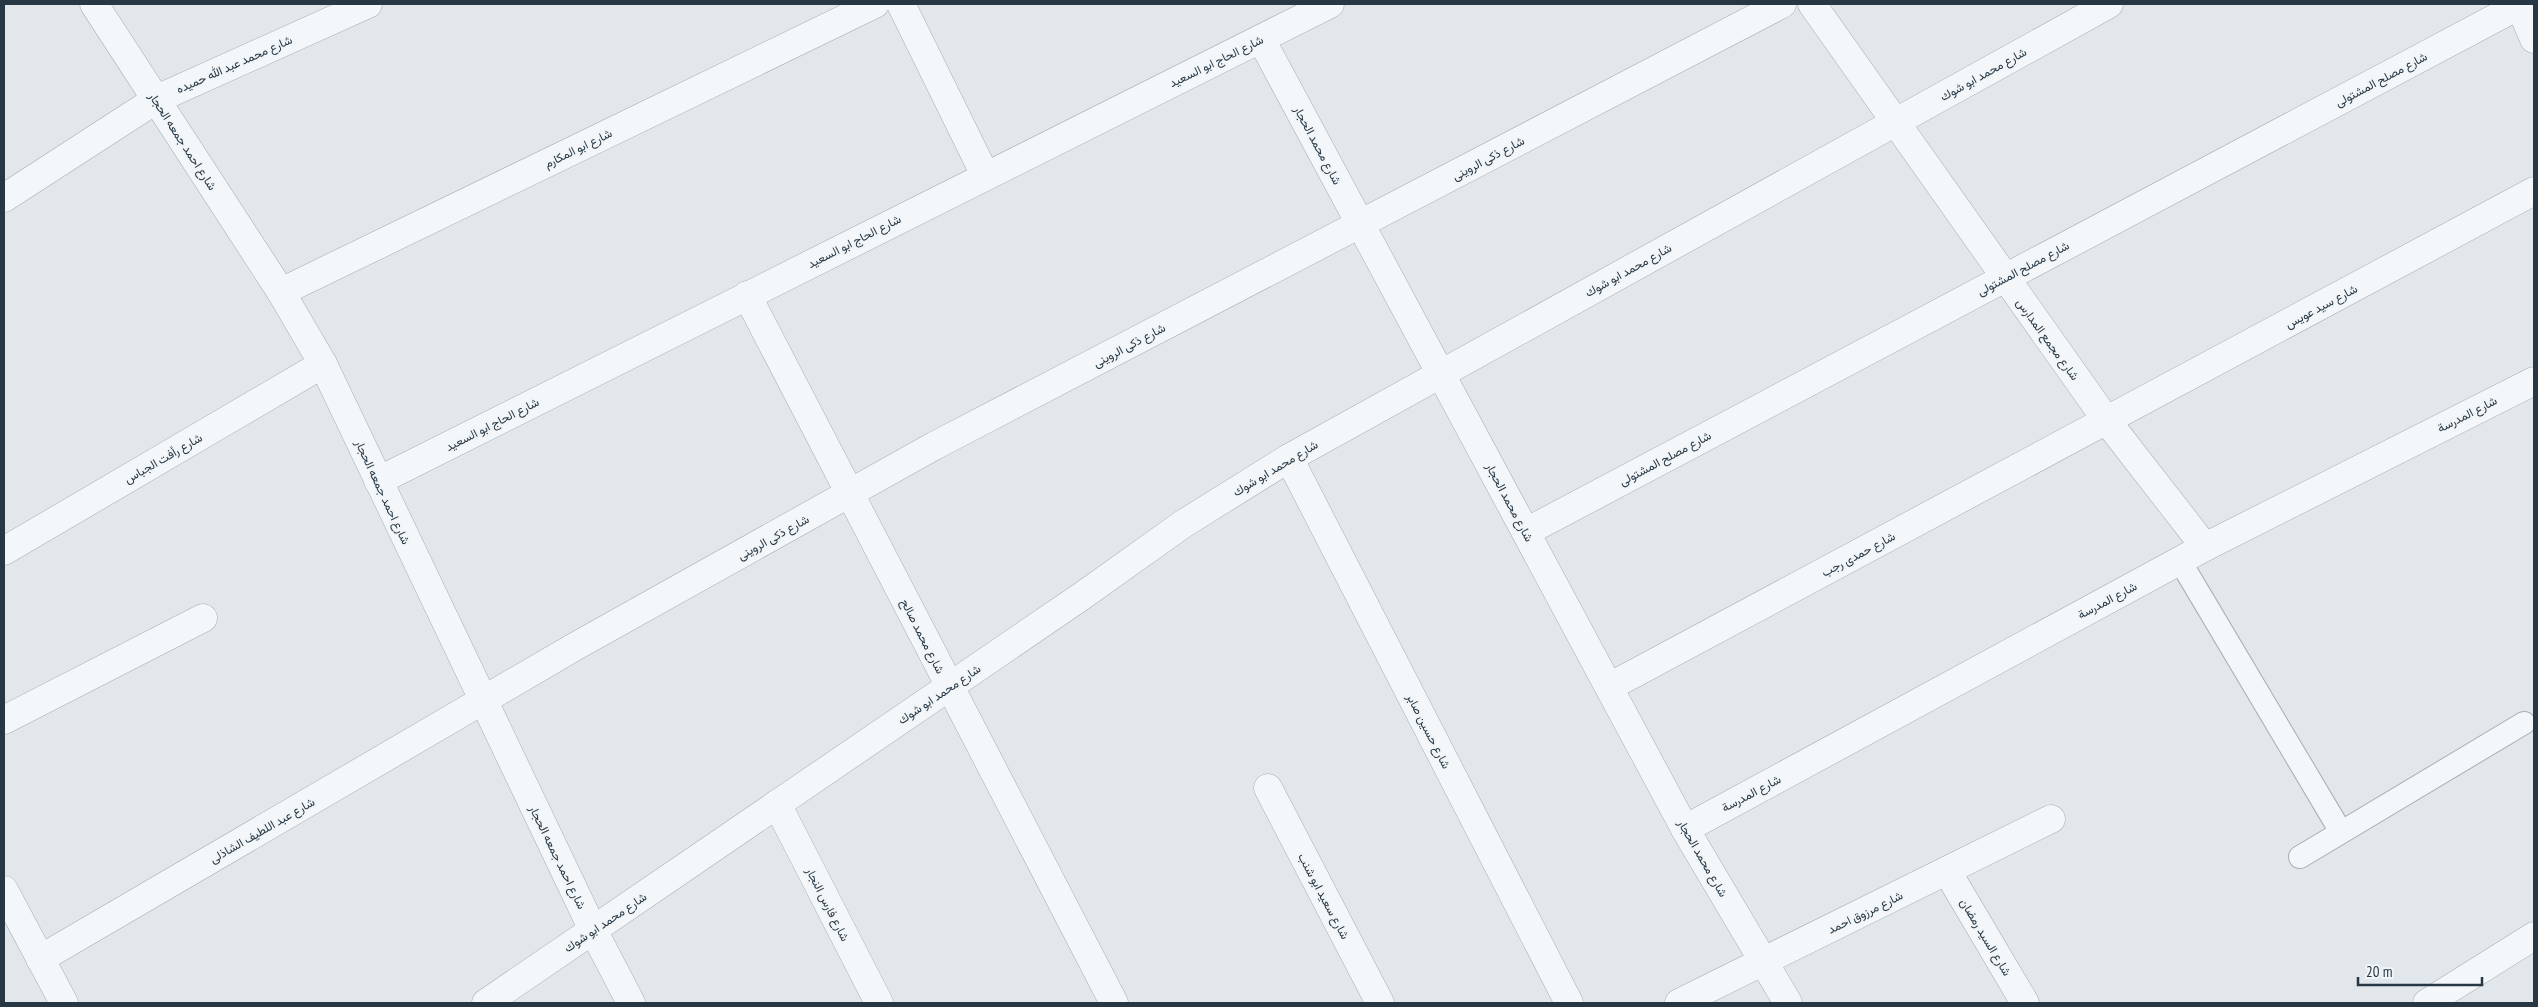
<svg xmlns="http://www.w3.org/2000/svg" width="2538" height="1007" font-family="'PT Sans Narrow',Vazirmatn,sans-serif">
<rect width="100%" height="100%" fill="#e1e7eb"/>
<g fill="none" stroke-linecap="round" stroke-linejoin="round">
<defs>
<g id="lane">
<polyline points="2180,561 2341,832"/>
<polyline points="2300,857 2524,723"/>
</g>
<g id="street">
<polyline points="94,4 281,292 323,364 593,930 631,1003"/>
<polyline points="901,4 985,175"/>
<polyline points="1812,4 2107,421 2205,547"/>
<polyline points="2519,4 2534,39"/>
<polyline points="1261,39 1685,829 1788,1003"/>
<polyline points="4,198 157,99 368,4"/>
<polyline points="281,292 875,4"/>
<polyline points="747,295 1114,1003"/>
<polyline points="1289,458 1569,1003"/>
<polyline points="378,481 1330,4"/>
<polyline points="1526,532 2520,5"/>
<polyline points="4,551 323,364"/>
<polyline points="1609,687 2534,191"/>
<polyline points="4,720 203,618"/>
<polyline points="1268,788 1380,1003"/>
<polyline points="777,804 879,1003"/>
<polyline points="1685,829 2205,547 2534,381"/>
<polyline points="1947,871 2025,1003"/>
<polyline points="4,890 64,1003"/>
<polyline points="40,959 576,646 934,446 1782,4"/>
<polyline points="486,1003 1082,596 1183,524 1289,458 2109,4"/>
<polyline points="1679,1003 2051,819"/>
<polyline points="2427,1003 2534,936"/>
</g>
</defs>
<!-- lane casing -->
<use href="#lane" stroke="#a5afb6" stroke-width="24"/>
<!-- street casing -->
<use href="#street" stroke="#a5afb6" stroke-width="29"/>
<!-- lane -->
<use href="#lane" stroke="#f4f7f9" stroke-width="22"/>
<!-- street -->
<use href="#street" stroke="#f4f7f9" stroke-width="28"/>
</g>
<g text-anchor="middle" dominant-baseline="central" stroke-width="4" stroke-linejoin="round" paint-order="stroke">
<!-- street labels -->
<g font-size="12" fill="#273844" stroke="#f1f5f8">
<text transform="translate(1216 61) rotate(-26)">شارع الحاج ابو السعيد</text>
<text transform="translate(234 64) rotate(-24)">شارع محمد عبد الله حميده</text>
<text transform="translate(1983 74) rotate(-29)">شارع محمد ابو شوك</text>
<text transform="translate(2381 79) rotate(-28)">شارع مصلح المشتولى</text>
<text transform="translate(183 141) rotate(57)">شارع احمد جمعه الحجار</text>
<text transform="translate(1318 145) rotate(62)">شارع محمد الحجار</text>
<text transform="translate(578 148) rotate(-26)">شارع ابو المكارم</text>
<text transform="translate(1488 158) rotate(-28)">شارع ذكى الروينى</text>
<text transform="translate(854 241) rotate(-27)">شارع الحاج ابو السعيد</text>
<text transform="translate(2023 268) rotate(-28)">شارع مصلح المشتولى</text>
<text transform="translate(1628 270) rotate(-29)">شارع محمد ابو شوك</text>
<text transform="translate(2321 306) rotate(-28)">شارع سيد عويس</text>
<text transform="translate(2048 339) rotate(54)">شارع مجمع المدارس</text>
<text transform="translate(1129 345) rotate(-28)">شارع ذكى الروينى</text>
<text transform="translate(2467 414) rotate(-27)">شارع المدرسة</text>
<text transform="translate(492 424) rotate(-27)">شارع الحاج ابو السعيد</text>
<text transform="translate(163 458) rotate(-30)">شارع رأفت الجباس</text>
<text transform="translate(1665 458) rotate(-28)">شارع مصلح المشتولى</text>
<text transform="translate(1275 468) rotate(-31)">شارع محمد ابو شوك</text>
<text transform="translate(383 492) rotate(65)">شارع احمد جمعه الحجار</text>
<text transform="translate(1510 502) rotate(62)">شارع محمد الحجار</text>
<text transform="translate(773 537) rotate(-29)">شارع ذكى الروينى</text>
<text transform="translate(1858 554) rotate(-28)">شارع حمدى رجب</text>
<text transform="translate(2107 600) rotate(-28)">شارع المدرسة</text>
<text transform="translate(923 636) rotate(63)">شارع محمد صالح</text>
<text transform="translate(939 694) rotate(-34)">شارع محمد ابو شوك</text>
<text transform="translate(1429 731) rotate(63)">شارع حسين صابر</text>
<text transform="translate(1751 793) rotate(-28)">شارع المدرسة</text>
<text transform="translate(262 830) rotate(-30)">شارع عبد اللطيف الشاذلى</text>
<text transform="translate(558 857) rotate(64)">شارع احمد جمعه الحجار</text>
<text transform="translate(1703 858) rotate(60)">شارع محمد الحجار</text>
<text transform="translate(1324 896) rotate(62)">شارع سعيد ابو شنب</text>
<text transform="translate(828 904) rotate(63)">شارع فارس النجار</text>
<text transform="translate(1865 912) rotate(-26)">شارع مرزوق احمد</text>
<text transform="translate(605 922) rotate(-34)">شارع محمد ابو شوك</text>
<text transform="translate(1986 937) rotate(59)">شارع السيد رمضان</text>
</g>
</g>
<!-- border -->
<rect width="2538" height="1007" fill="none" stroke="#273844" stroke-width="10"/>
<!-- scale -->
<path d="M2358 977v8h124v-8" fill="none" stroke="#273844" stroke-width="2.5"/>
<text x="2366" y="977" font-size="15" fill="#273844" stroke="#f1f5f8" stroke-width="4" paint-order="stroke">20 m</text>
</svg>
